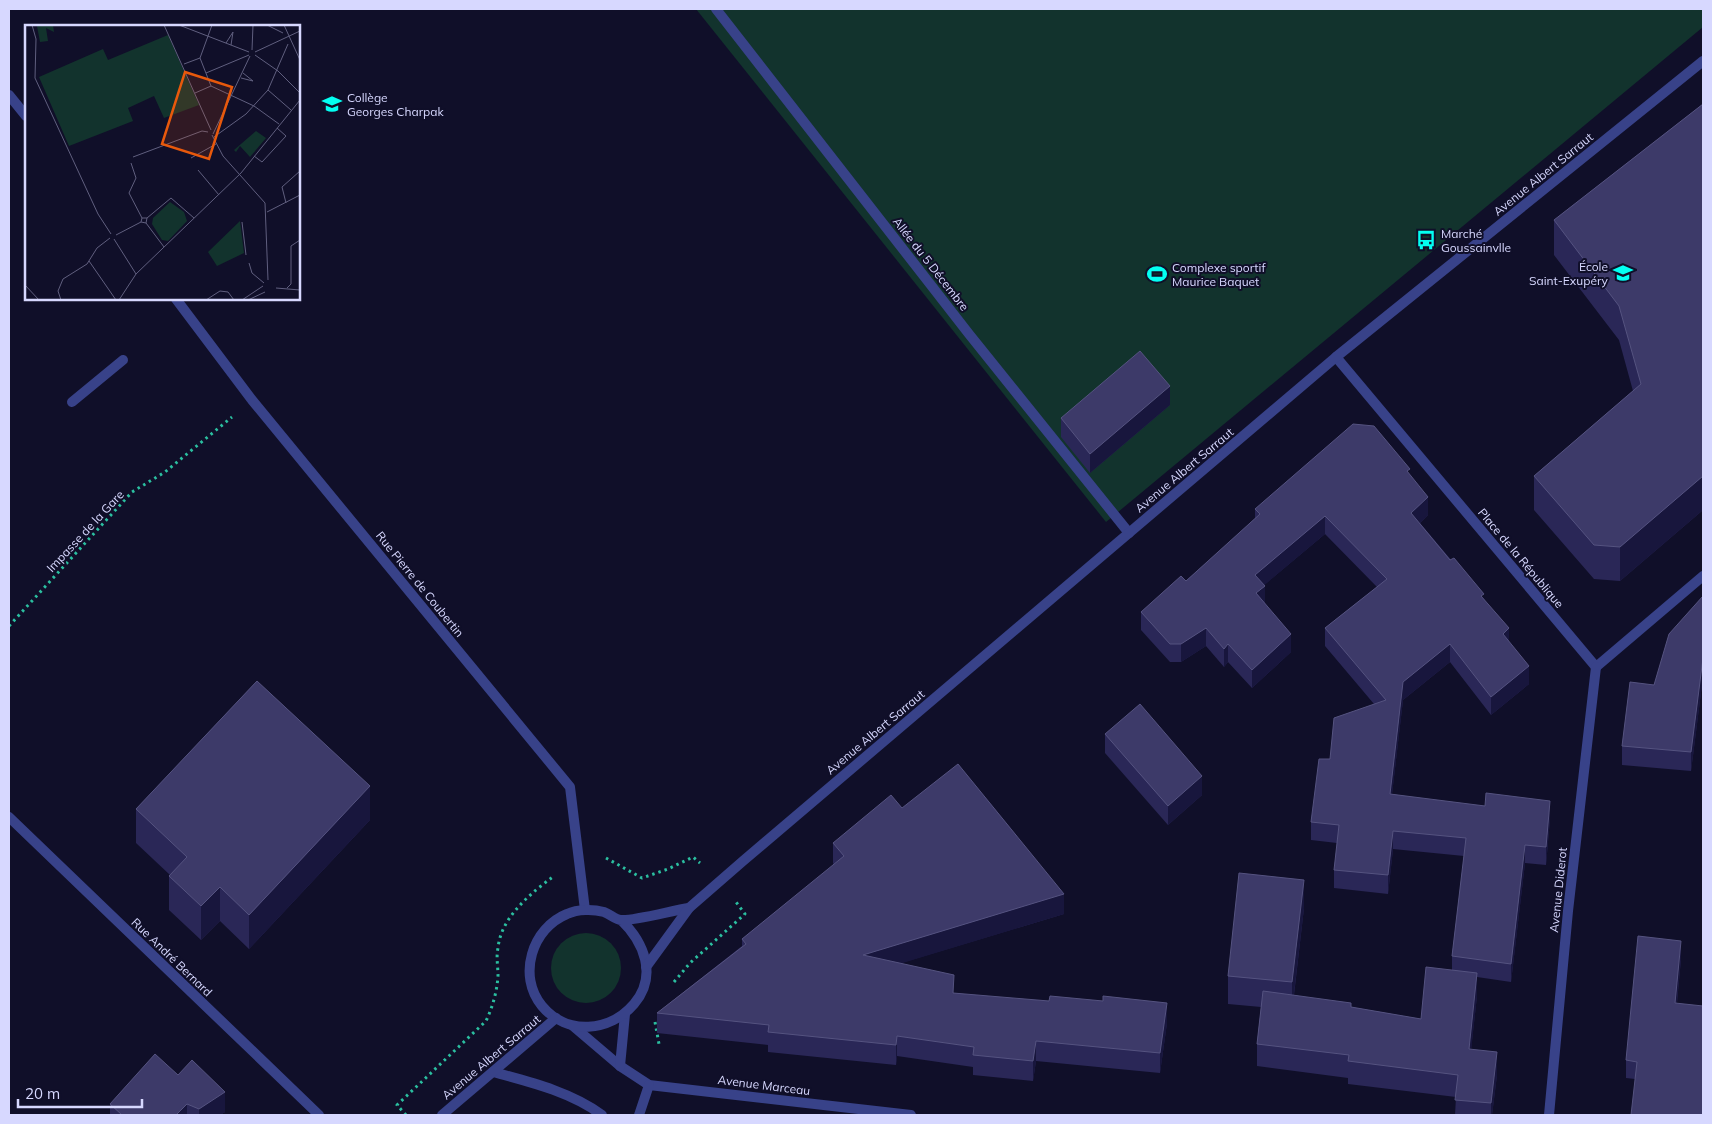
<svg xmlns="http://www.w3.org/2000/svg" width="1712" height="1124" font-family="Mulish,sans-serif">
<rect width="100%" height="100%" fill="#100f29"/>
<!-- green -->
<g fill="#12332d">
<polygon points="696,9 1703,9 1703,27 1106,522"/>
<circle cx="586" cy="968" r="35"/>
</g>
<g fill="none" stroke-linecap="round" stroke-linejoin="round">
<!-- path -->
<g stroke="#2bbfa0" stroke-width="3" stroke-dasharray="2.5 4" stroke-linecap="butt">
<polyline points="9,626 132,492 165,472 232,417"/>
<polyline points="606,858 642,878 668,869 693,857 700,863"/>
<polyline points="674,982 690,963 745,914 736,902"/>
<polyline points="655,1022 659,1044"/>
<path d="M406,1115L397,1105L486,1021C493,1006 497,991 498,976C498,966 496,957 498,948C501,917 531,893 554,876"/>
</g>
<!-- service -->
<g stroke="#384289" stroke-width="10">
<polyline points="716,9 969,334 1129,533"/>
<polyline points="72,402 123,360"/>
</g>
<!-- minor -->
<g stroke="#384289" stroke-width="10">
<polyline points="9,95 26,116"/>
<polyline points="176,299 252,400 570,787 585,910"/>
<polyline points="1336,357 1596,667 1703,576"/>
<polyline points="9,817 319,1115"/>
<polyline points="573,1026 620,1066 649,1085 911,1115"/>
<polyline points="620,1066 625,1014"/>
<path d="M493,1072C530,1082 571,1092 602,1115"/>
<polyline points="639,1115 649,1085"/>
<polyline points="1549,1115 1568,911 1596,667"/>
</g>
<!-- tertiary -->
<g stroke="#384289" stroke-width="10">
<path d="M621,920C644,942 658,976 634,1004C610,1032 567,1036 542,1006C517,976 532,928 567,914C578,909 593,909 604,912C610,914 616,920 621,920C634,921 674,910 689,908"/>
<polyline points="646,967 689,908 743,861 1336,357 1703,61"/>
<polyline points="442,1115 556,1018"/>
</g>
</g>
<!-- wall -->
<g fill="#2a2757">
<polygon points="1703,104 1703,510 1620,581 1594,579 1534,510 1534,476 1633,391 1619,340 1554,255 1554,220"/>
<polygon points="1170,405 1090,473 1061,437 1061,418"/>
<polygon points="1410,475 1428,515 1420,523 1484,599 1509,642 1529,684 1491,715 1450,662 1403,700 1392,794 1550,819 1546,865 1525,863 1511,982 1477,977 1477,996 1471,1049 1497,1075 1492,1115 1455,1115 1456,1097 1348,1084 1348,1078 1257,1066 1257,1044 1261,1007 1228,1004 1228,976 1304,908 1294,995 1351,1007 1421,1019 1452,970 1452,956 1464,856 1393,849 1388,894 1334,888 1334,870 1337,843 1311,840 1311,822 1330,759 1374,704 1325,646 1325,628 1377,587 1325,534 1264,585 1265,604 1291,652 1252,688 1228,662 1224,667 1206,646 1181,662 1170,662 1141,630 1141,612 1186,581 1255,519 1255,509"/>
<polygon points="1703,596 1703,677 1691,771 1622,765 1622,746 1654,685"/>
<polygon points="1105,734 1202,795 1168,825 1105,753"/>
<polygon points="902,808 1064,914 901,963 954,993 1167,1023 1160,1073 1036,1061 1033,1081 973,1075 973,1067 897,1056 896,1065 768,1052 768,1045 657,1033 657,1013 742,946 742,939 834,865 833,863 833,843"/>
<polygon points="136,809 370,820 249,949 220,921 201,940 169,910 169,876 170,875 136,843"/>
<polygon points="1681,959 1677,1003 1635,1079 1626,1078 1626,1060"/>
<polygon points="178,1075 225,1112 220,1115 110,1115 110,1104"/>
</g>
<!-- shaded-wall -->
<g fill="#18163d">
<polygon points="1170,386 1170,405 1090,473 1090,454"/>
<polygon points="1703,476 1703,510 1620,581 1620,547"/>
<polygon points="1428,497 1428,515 1411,531 1411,513"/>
<polygon points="1325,516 1325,534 1255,593 1255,575"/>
<polygon points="1265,586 1265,604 1256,593"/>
<polygon points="1206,628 1206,646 1181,662 1181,644"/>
<polygon points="1509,628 1509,647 1503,634"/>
<polygon points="1291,634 1291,652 1252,688 1252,670"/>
<polygon points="1228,644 1228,662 1224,667 1224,649"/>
<polygon points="1450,644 1450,662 1403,700 1390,812 1390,794 1403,682"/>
<polygon points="1703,658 1703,677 1691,771 1691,752"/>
<polygon points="1529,666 1529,684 1491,715 1491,697"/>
<polygon points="1202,776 1202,795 1168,825 1168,806"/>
<polygon points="370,786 370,820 249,949 249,915"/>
<polygon points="1550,801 1550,819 1546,865 1546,847"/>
<polygon points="1393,831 1393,849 1388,894 1388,875"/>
<polygon points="1525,845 1525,863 1511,982 1511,964"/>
<polygon points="1304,880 1304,908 1292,1010 1292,982"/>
<polygon points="220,887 220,921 201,940 201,906"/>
<polygon points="1064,894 1064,914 863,975 863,955"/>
<polygon points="1681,941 1681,959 1675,1021 1675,1003"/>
<polygon points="1477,973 1477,996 1469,1071 1469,1049"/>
<polygon points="1167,1003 1167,1023 1160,1073 1160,1053"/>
<polygon points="897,1036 897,1056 896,1065 896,1045"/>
<polygon points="1036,1041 1036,1061 1033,1081 1033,1061"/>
<polygon points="1497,1052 1497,1075 1492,1115 1491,1115 1491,1103"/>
<polygon points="225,1092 225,1112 220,1115 199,1115 199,1109"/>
<polygon points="187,1104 187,1115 176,1115"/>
</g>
<!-- building -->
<g fill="#3d3a69" stroke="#555380">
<polygon points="1703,104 1703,476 1620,547 1594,545 1534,476 1641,384 1619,306 1554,220"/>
<polygon points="1140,351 1170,386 1090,454 1061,418"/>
<polygon points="1353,424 1374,426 1410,469 1407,471 1428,497 1411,513 1450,560 1454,558 1484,594 1481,596 1509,628 1503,634 1529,666 1491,697 1450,644 1403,682 1390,794 1485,806 1486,793 1550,801 1546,847 1525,845 1511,964 1452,956 1466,838 1393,831 1388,875 1334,870 1339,825 1311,822 1319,759 1330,759 1334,718 1386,700 1325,628 1387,579 1325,516 1255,575 1265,586 1256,593 1291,634 1252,670 1228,644 1224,649 1206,628 1181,644 1170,644 1141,612 1181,576 1186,581 1260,514 1255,509"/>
<polygon points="1703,596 1703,658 1691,752 1622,746 1630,682 1654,685 1669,634"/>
<polygon points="257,681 370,786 249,915 220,887 201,906 169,876 187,857 136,809"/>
<polygon points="1140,704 1202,776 1168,806 1105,734"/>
<polygon points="958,764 1064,894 863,955 954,975 953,993 1049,1001 1050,996 1103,1001 1103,996 1167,1003 1160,1053 1036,1041 1033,1061 973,1055 974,1047 897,1036 896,1045 768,1032 769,1025 657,1013 746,944 742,939 844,856 833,843 891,795 902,808"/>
<polygon points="1239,873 1304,880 1292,982 1228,976"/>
<polygon points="1638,936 1681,941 1675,1003 1703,1006 1703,1115 1631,1115 1637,1062 1626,1060"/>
<polygon points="1426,967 1477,973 1469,1049 1497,1052 1491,1103 1455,1100 1458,1075 1348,1061 1349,1055 1257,1044 1263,991 1351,1003 1351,1007 1421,1019"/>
<polygon points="155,1054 178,1075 192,1060 225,1092 199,1109 187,1104 176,1115 122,1115 110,1104"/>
</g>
<!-- icons -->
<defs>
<symbol id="school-bare" viewBox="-9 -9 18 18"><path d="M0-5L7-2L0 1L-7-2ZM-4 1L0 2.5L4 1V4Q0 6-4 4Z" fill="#03fff2" stroke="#100f29" stroke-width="2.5" paint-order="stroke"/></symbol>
<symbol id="bus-bare" viewBox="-9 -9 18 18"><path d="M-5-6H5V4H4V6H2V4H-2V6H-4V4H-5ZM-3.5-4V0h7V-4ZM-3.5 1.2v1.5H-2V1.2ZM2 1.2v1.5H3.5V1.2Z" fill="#03fff2" stroke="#100f29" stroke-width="2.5" paint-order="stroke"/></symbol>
<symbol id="stadium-bare" viewBox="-9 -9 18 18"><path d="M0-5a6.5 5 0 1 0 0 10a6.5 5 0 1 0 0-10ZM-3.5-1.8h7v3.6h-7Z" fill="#03fff2" stroke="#100f29" stroke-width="2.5" paint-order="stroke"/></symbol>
</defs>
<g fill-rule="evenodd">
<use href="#school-bare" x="318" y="90" width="28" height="28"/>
<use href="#bus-bare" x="1412" y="226" width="28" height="28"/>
<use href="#school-bare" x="1609" y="259" width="28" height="28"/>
<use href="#stadium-bare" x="1143" y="260" width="28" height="28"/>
</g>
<g text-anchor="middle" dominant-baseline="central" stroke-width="4" stroke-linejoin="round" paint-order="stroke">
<!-- poi labels -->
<g font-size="12" fill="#d7d8ff" stroke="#100f29" text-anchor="start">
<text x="347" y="97">Collège<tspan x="347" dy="14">Georges Charpak</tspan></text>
<text x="1441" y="233">Marché<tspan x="1441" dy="14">Goussainvlle</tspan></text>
<text x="1608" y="266" text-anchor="end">École<tspan x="1608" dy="14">Saint-Exupéry</tspan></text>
<text x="1172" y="267">Complexe sportif<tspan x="1172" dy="14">Maurice Baquet</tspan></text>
</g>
<!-- street labels -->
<g font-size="12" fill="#d7d8ff" stroke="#100f29">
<text transform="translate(1543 174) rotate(-39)">Avenue Albert Sarraut</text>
<text transform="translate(931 264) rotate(52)">Allée du 5 Décembre</text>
<text transform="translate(1184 470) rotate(-40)">Avenue Albert Sarraut</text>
<text transform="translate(85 531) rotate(-47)">Impasse de la Gare</text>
<text transform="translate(1521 558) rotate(50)">Place de la République</text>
<text transform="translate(420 584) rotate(51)">Rue Pierre de Coubertin</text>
<text transform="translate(875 732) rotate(-40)">Avenue Albert Sarraut</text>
<text transform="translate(1558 890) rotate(-84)">Avenue Diderot</text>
<text transform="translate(172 957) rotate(44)">Rue André Bernard</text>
<text transform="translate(491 1057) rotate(-40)">Avenue Albert Sarraut</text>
<text transform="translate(764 1085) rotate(7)">Avenue Marceau</text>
</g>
</g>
<!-- overview -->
<g transform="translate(25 25)">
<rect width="275" height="275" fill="#100f29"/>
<path d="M28,0L29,7L21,3L23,16L15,17L12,1ZM143,10L174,80L139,93L129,71L103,83L108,96L44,121L14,52L78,24L83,35ZM231,106L241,113L225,132L215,121L211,127L209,125ZM145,177L159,187L162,196L143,216L137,215L127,199L128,193ZM215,196L219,228L192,241L183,227Z" fill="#12332d"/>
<path fill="none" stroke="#605f7f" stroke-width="1" d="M7,0L11,14L10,53L73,189L86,209M139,0L186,105M154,0L224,27M242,0L258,8M259,0L275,35M201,18L208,7L206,20M227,25L228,0M230,27L275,6M230,30L253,46L275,68M175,33L187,0M159,39L175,33M181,48L224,30M216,53L228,56L218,48M186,61L229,81L254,99M243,65L266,85M170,68L186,61L175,33M188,109L225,31M187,110L198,131L240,178L243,255M189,112L221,89L243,65L263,19M229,131L237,137L261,111L252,103M108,132L177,106L183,107M166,133L191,119M106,138L111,153L104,168L117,193M173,145L194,170M261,178L257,162L275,146M242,187L275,170M122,193L146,173L169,193M217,197L221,230M121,198L139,222M91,210L116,197L121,198L122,193H117L116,197M89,214L111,249M64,236L91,275M224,238L227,248L239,258M0,260L14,275M251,263L275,265M262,263L266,259V221L275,215M36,275L33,266L38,254L62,239L72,223L85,213M94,275L111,249L216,148L275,75M181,275L195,266L203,267L209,275M217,275L238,261M223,275L240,267"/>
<path fill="#e8590c" fill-opacity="0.15" stroke="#e8590c" stroke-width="2.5" d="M160,47L207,62L184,134L137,119Z"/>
<rect width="275" height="275" fill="none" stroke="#d7d8ff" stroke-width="2.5"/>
</g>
<!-- border -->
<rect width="1712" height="1124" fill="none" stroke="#d7d8ff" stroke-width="20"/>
<!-- scale -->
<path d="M18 1099v8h124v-8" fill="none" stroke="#d7d8ff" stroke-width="2.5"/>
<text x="25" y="1099" font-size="15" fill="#d7d8ff" stroke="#100f29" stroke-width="4" paint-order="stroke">20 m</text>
</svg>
